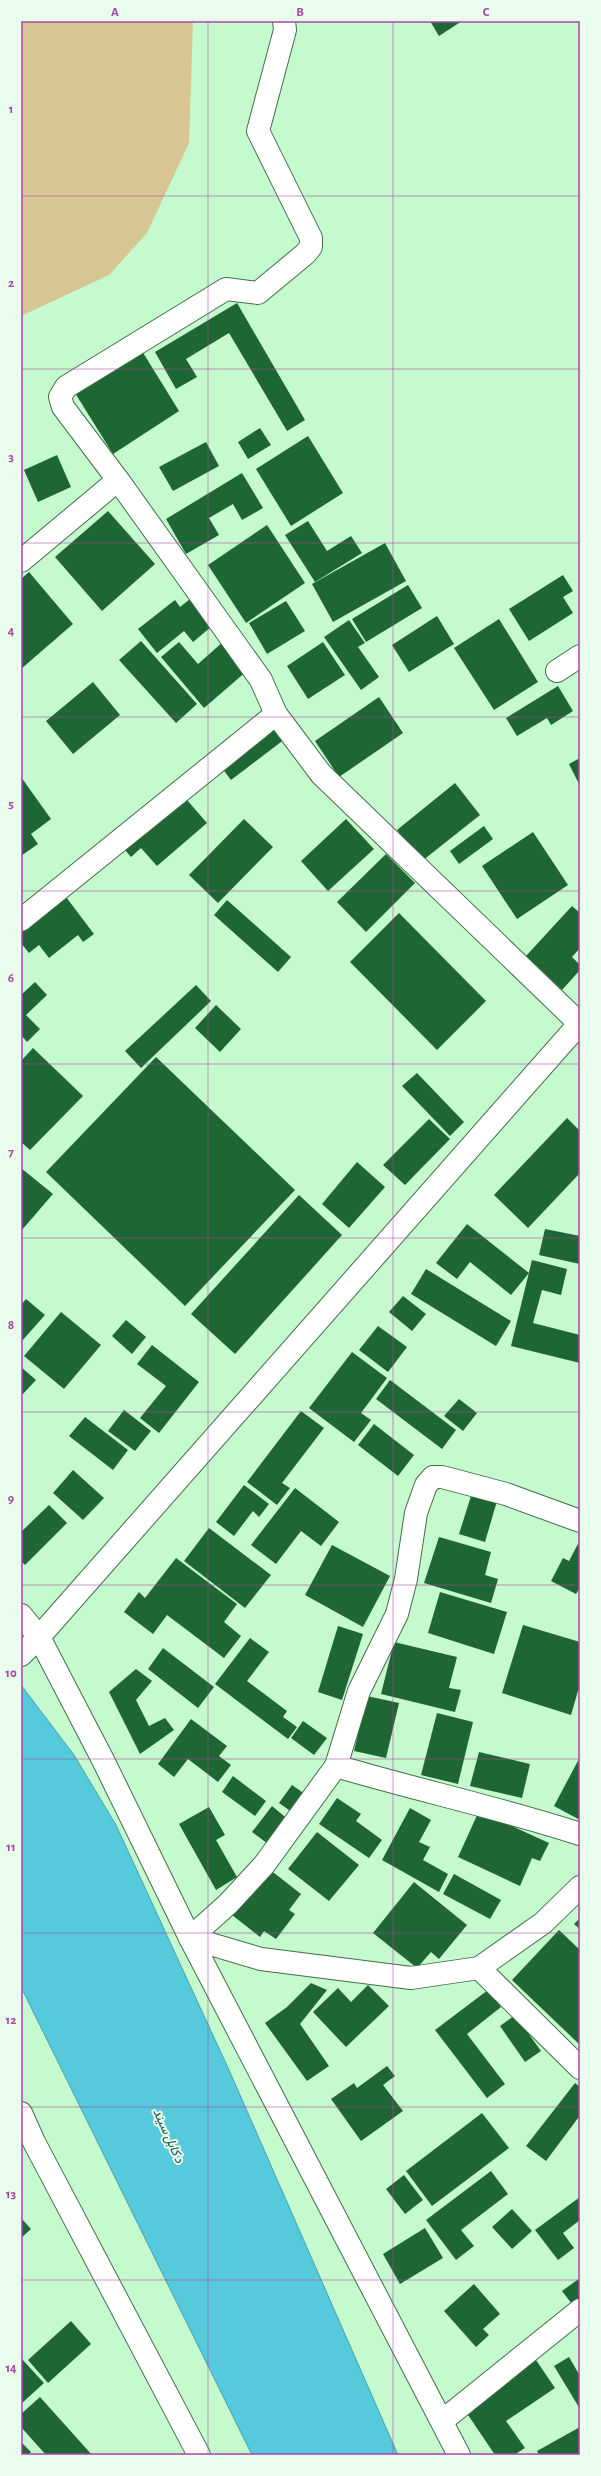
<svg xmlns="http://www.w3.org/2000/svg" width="601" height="2476" font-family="'Alegreya Sans',Vazirmatn,sans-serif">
<rect width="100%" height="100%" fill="#c5f9ce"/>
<!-- green -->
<polygon fill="#d8c594" points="21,21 193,21 189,143 147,233 109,275 21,316"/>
<!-- water -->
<polygon fill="#56cadd" stroke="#49a1a9" points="21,1685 74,1755 116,1825 229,2070 398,2455 252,2455 21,1987"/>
<!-- building -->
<g fill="#1e6634">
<polygon points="430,21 462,21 439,36"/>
<polygon points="237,303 305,420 287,431 229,333 186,359 197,377 176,389 155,352"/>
<polygon points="142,351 179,411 113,454 75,393"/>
<polygon points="260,428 271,445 248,459 238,442"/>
<polygon points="308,436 343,493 291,526 256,469"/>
<polygon points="206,442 219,466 173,491 159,467"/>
<polygon points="57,455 71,487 38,502 24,470"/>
<polygon points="242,473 263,508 242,520 233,504 209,518 219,535 186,554 166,519"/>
<polygon points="108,511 155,564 102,611 55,557"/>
<polygon points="308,521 327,551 351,536 362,553 315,582 285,535"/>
<polygon points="267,525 305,583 246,623 208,565"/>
<polygon points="385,543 406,581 333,622 312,584"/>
<polygon points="29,572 73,624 21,669 21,579"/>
<polygon points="563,575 573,591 563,597 573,613 529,641 509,609"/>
<polygon points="408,585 422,608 366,642 352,619"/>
<polygon points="190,599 211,627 193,642 184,631 157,653 138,629 175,600 180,607"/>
<polygon points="286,601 305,631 267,654 249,623"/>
<polygon points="437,616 454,644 409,672 392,645"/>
<polygon points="499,619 538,682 494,710 454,648"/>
<polygon points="349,620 365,643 358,647 379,677 361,690 324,637"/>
<polygon points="141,641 197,704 176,723 119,660"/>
<polygon points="224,641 248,670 204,708 161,657 179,642 198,664"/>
<polygon points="323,642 345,675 308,699 287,666"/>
<polygon points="93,682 120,715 73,754 46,721"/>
<polygon points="558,686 573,711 551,725 547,718 517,736 506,718"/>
<polygon points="379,697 403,733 339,777 315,741"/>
<polygon points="273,723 285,739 231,780 219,764"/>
<polygon points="580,758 580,786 569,764"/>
<polygon points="21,777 51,819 31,834 38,844 21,856"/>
<polygon points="455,783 480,815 422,861 397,830"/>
<polygon points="180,792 207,823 157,866 141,848 131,857 120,844"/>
<polygon points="244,819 273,847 218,903 189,875"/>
<polygon points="346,819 374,849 328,891 301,861"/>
<polygon points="484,826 493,839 459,864 450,851"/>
<polygon points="533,832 568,885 517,919 482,866"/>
<polygon points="386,854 415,883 366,932 337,902"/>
<polygon points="66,897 94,934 83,942 78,935 49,958 39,945 29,953 21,943 21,931"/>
<polygon points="227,900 291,957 278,972 214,915"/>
<polygon points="572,906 580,913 580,948 572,957 580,965 580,970 562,990 526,956"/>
<polygon points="399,913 486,1001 437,1050 350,962"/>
<polygon points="35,982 47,995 26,1015 40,1029 27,1042 21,1035 21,995"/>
<polygon points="196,985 211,1001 141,1068 125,1051"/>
<polygon points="216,1005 241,1029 220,1052 195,1028"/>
<polygon points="33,1048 83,1096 30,1150 21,1142 21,1061"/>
<polygon points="156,1057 295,1190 185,1306 46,1172"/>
<polygon points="417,1073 464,1122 450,1136 402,1086"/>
<polygon points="567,1118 580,1131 580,1173 528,1228 494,1195"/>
<polygon points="429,1119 450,1139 405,1185 383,1165"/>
<polygon points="357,1162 385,1187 349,1228 322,1204"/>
<polygon points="21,1168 53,1194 21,1231"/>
<polygon points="299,1195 342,1235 235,1354 191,1314"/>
<polygon points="467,1224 529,1273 511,1295 470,1262 457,1279 436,1263"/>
<polygon points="545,1229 580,1236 580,1264 539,1255"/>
<polygon points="532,1260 567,1269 561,1295 542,1290 533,1323 580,1335 580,1363 511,1346"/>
<polygon points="426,1269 511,1321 496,1346 411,1294"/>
<polygon points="403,1296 426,1314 412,1331 389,1312"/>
<polygon points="26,1299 45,1315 21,1342 21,1305"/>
<polygon points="61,1312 101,1345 64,1389 24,1356"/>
<polygon points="126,1320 146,1337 132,1354 112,1336"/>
<polygon points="378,1326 407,1347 388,1372 359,1350"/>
<polygon points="152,1345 199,1382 159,1433 140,1418 166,1386 137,1364"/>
<polygon points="352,1352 387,1378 361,1413 371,1420 354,1442 309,1408"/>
<polygon points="21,1367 36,1380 21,1396"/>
<polygon points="390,1380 456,1430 442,1449 376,1399"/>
<polygon points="459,1399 477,1413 463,1431 444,1416"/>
<polygon points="124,1410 151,1431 135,1451 108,1431"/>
<polygon points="301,1411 324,1428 282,1483 290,1488 277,1505 247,1482"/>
<polygon points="85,1417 128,1450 113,1470 69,1436"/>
<polygon points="374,1424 414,1455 398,1476 358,1445"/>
<polygon points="73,1470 104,1498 83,1520 53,1493"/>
<polygon points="244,1485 269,1504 259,1517 253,1511 234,1536 216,1522"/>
<polygon points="295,1488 339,1522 321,1546 301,1531 276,1564 251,1545"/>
<polygon points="472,1493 497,1501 485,1542 459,1534"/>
<polygon points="49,1505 67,1523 25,1565 21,1561 21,1532"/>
<polygon points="209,1528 271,1575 245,1608 184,1561"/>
<polygon points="439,1537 491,1552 485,1575 498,1579 491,1603 424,1583"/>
<polygon points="580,1540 580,1587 576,1594 551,1581 563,1558 569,1561"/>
<polygon points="332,1545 390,1576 363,1627 305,1595"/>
<polygon points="176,1558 237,1604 224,1622 241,1636 224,1658 167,1615 153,1634 124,1612 139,1592 145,1598"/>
<polygon points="440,1592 507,1612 494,1654 428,1633"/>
<polygon points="523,1625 580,1642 580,1684 571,1715 502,1693"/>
<polygon points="338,1626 363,1634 342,1700 318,1692"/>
<polygon points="250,1638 269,1652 247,1681 287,1711 283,1717 297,1727 288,1739 215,1684"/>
<polygon points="394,1642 457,1657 449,1688 461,1690 455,1712 381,1694"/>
<polygon points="163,1648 214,1687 198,1708 148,1669"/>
<polygon points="136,1669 152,1681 136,1700 149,1726 165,1718 174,1730 140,1754 109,1692"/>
<polygon points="367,1696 399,1703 386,1758 354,1751"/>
<polygon points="437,1713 473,1722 458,1784 421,1775"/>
<polygon points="191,1719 227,1746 219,1756 231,1765 218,1782 188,1759 174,1777 158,1764"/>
<polygon points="303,1721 327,1738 314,1755 291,1738"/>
<polygon points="479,1752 530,1764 522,1798 470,1786"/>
<polygon points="580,1757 580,1820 554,1806"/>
<polygon points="233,1776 266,1801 255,1816 222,1792"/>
<polygon points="292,1785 309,1797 296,1815 279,1803"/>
<polygon points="337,1798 361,1814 356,1821 382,1840 369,1858 319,1824"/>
<polygon points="272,1806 290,1821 271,1846 252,1832"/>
<polygon points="209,1807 225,1835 216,1840 237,1877 216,1890 179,1824"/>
<polygon points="410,1808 431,1820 419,1842 430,1847 423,1860 448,1874 439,1892 382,1860"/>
<polygon points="479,1811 549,1843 540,1861 532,1858 520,1886 458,1857"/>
<polygon points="317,1832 359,1865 329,1901 288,1869"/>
<polygon points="269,1869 301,1894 289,1910 295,1914 276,1939 264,1931 260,1937 232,1915"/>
<polygon points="454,1874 501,1900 490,1919 443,1894"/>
<polygon points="414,1882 467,1925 439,1959 431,1952 417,1968 373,1933"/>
<polygon points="580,1918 580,1929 574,1924"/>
<polygon points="559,1930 580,1950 580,2045 512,1980"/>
<polygon points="311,1983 327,1990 300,2024 329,2066 307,2081 265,2023 287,2007"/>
<polygon points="368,1985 389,2006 346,2047 313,2012 338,1988 351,2002"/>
<polygon points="488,1990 501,2007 467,2034 505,2084 487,2098 435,2030"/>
<polygon points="515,2015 541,2051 525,2062 500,2026"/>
<polygon points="387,2066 395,2076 383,2085 403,2111 361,2141 331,2099 354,2083 357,2088"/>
<polygon points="575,2083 580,2087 580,2120 578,2118 546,2161 526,2146"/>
<polygon points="482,2113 509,2148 432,2206 406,2171"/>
<polygon points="491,2171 508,2194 461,2230 474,2246 456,2260 426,2220"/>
<polygon points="404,2175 423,2200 405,2214 386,2189"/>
<polygon points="580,2197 580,2220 563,2233 574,2248 558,2260 535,2230"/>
<polygon points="512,2209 532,2231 512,2249 492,2227"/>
<polygon points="21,2218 31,2229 21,2238"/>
<polygon points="425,2228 443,2258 400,2284 383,2254"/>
<polygon points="580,2278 580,2298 572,2304 562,2291"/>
<polygon points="474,2284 500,2314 483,2329 489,2335 476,2347 444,2311"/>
<polygon points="71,2321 91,2344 48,2383 28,2360"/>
<polygon points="569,2357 580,2376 580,2409 554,2366"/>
<polygon points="21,2358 44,2383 21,2404"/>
<polygon points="536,2360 555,2388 506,2421 525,2448 514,2455 495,2455 464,2409"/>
<polygon points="40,2397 92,2455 46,2455 21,2427 21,2414"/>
<polygon points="580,2427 580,2455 539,2455 537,2451"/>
<polygon points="21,2442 31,2452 28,2455 21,2455"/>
</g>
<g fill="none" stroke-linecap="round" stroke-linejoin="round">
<defs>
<g id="street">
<polyline points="284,21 285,30 258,131 311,238 311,247 305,254 258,293 226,289 66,387 60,397 63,407 118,480 261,680 276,714 321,774 579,1023"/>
<polyline points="21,561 118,480"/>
<polyline points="557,671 580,656"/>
<polyline points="21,920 276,714"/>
<polyline points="21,1615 39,1637 103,1760 190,1938 459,2455"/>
<path d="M336,1766C417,1790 500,1808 580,1834"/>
<polyline points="190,1938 228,1904 264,1865 336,1766 359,1691 397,1614 406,1579 416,1513 426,1485 433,1477 442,1477 506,1494 580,1521"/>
<polyline points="190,1938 261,1959 411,1978 479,1968 543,1923 580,1887"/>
<polyline points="479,1968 580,2068"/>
<polyline points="21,2113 34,2142 199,2455"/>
<polyline points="442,2421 580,2310"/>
</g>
<polyline id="secondary" points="21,1655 39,1637 580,1023"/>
</defs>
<!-- street casing -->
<use href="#street" stroke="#416f4a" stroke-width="24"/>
<!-- secondary casing -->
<use href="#secondary" stroke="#416f4a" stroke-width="24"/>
<!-- street -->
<use href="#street" stroke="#fff" stroke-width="22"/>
<!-- secondary -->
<use href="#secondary" stroke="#fff" stroke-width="22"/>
</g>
<!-- grid -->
<path fill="none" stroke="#ab43a6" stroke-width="1" stroke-opacity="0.55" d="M208,21V2455M393,21V2455M21,196H580M21,369H580M21,543H580M21,717H580M21,891H580M21,1064H580M21,1238H580M21,1412H580M21,1585H580M21,1759H580M21,1933H580M21,2107H580M21,2280H580"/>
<g text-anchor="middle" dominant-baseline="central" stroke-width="4" stroke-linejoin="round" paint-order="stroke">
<!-- water labels -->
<g font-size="13" font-style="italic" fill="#1d4f57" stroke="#e9fdec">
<text transform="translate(168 2136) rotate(66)">د کابل سيند</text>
</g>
</g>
<!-- border -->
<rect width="601" height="2476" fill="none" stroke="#e9fdec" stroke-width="44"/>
<rect x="22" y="22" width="557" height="2432" fill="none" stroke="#ab43a6" stroke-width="1.5"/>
<g font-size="13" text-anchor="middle" font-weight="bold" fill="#ab43a6">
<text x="115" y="16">A</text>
<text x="300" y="16">B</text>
<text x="486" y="16">C</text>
<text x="11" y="113">1</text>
<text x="11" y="287">2</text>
<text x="11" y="461">3</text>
<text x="11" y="635">4</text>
<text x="11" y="808">5</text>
<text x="11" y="982">6</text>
<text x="11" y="1156">7</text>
<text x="11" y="1329">8</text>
<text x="11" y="1503">9</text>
<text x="11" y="1677">10</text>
<text x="11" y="1851">11</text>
<text x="11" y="2024">12</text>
<text x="11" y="2198">13</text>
<text x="11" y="2372">14</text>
</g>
</svg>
